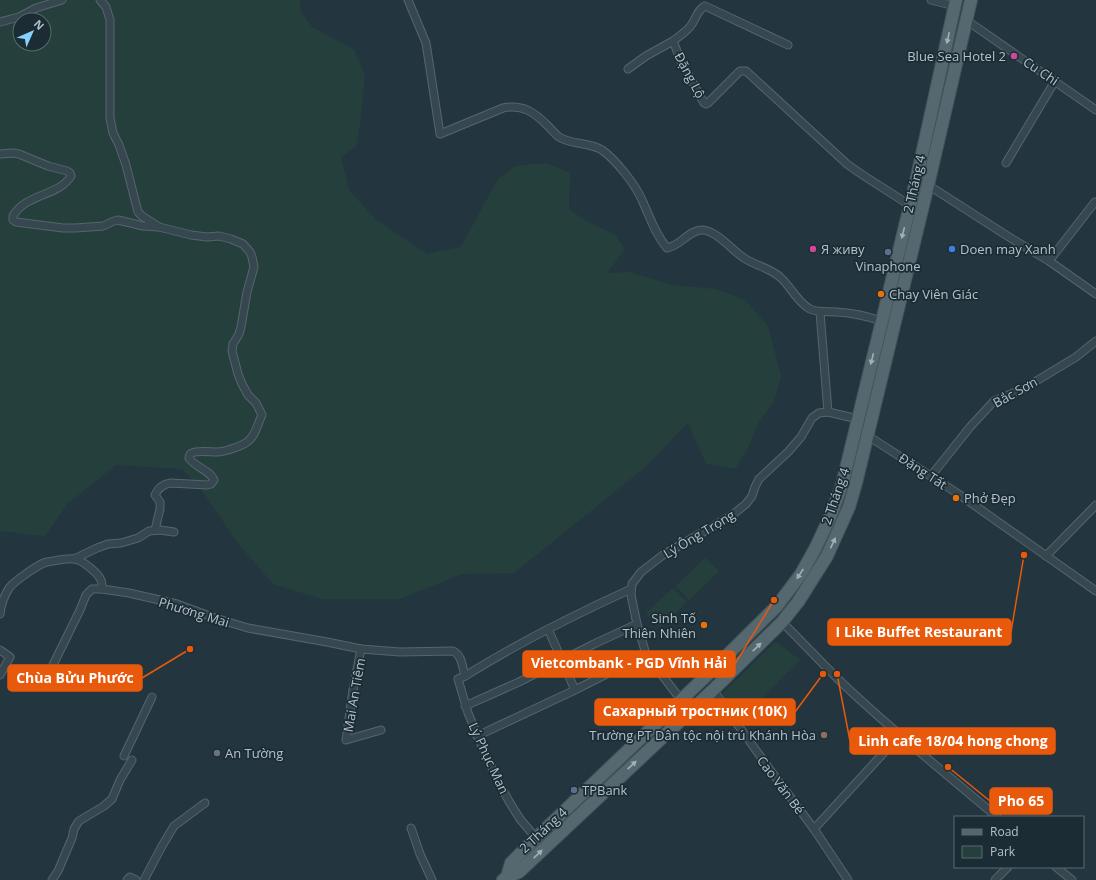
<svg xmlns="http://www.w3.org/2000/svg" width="1096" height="880" font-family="'Open Sans',sans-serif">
<rect width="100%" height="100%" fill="#23363f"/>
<!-- green -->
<g fill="#25403c" fill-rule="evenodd">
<path d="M0,0H300L301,12L311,26L354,50L365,75L360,123L356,146L341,157L349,190L375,219L427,254L461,247L498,179L515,166L545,163L571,173L569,188V209L586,221L614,234L625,249L607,273L629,272L673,285L716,289L745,300L768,326L781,376L774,401L757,425L747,450L735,469L706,464L688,423L644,468L514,573L462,574L399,599H322L273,584L237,542L201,489L182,469L116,465L67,504L45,536L0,531ZM20,20H44V44H20Z"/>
<polygon points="705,558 719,571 689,600 676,586"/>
<polygon points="673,588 687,602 660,627 646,613"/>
<polygon points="774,643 778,643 800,660 738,721 722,694"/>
</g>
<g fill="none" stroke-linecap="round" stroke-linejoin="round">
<defs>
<g id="minor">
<polyline points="100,0 106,7 110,20 110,118 113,133 119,145 126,165 138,212 142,216 159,227"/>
<path d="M408,0L426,43L440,134L503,108C523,104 534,112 548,126C551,129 555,134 559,137C572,145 589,142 602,150C616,160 635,184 642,200C650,217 655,234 667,248C680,246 689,230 702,230C716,230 733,251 744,258C756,266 771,268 781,278C791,287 798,303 810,309C818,313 828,311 837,312C852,313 867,316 881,321"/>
<polyline points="931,0 955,6"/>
<polyline points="966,20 1096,110"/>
<polyline points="0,22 19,17 36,8 62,0"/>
<path d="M788,45L705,6C698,9 696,18 692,24C688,31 679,36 673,41L681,61L704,103L706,104L708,103L740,71H746L847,164C867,179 889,191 909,205"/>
<polyline points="628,69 646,56 673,41"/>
<path d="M0,154L13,153L19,154L48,166L67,171L70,173L71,176C58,197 26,193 13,216V220L16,222L63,228H76L103,226L114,221L118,220L143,226L159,227L191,235L207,237L219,236L231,239L243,244L250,252L252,257L254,267L247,292L241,327L239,334L233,344L232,351L238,374L242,384L248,395L256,403L262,415C258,423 255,437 247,442C242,446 224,452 217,452C211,452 197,450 192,453C189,454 190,455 189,458C196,468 211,471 214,480L211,484L207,485L171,483C163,484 158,488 155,495L160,502V509L155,530"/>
<polyline points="1006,163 1055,81"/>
<polyline points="928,185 1009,237 1049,261 1096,294"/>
<polyline points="1049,261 1095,202"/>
<polyline points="820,312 828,412"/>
<polyline points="868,436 957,493 1096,591"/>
<polyline points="931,476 970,427 994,401 1023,389 1076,357 1096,341"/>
<polyline points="1046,556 1096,505"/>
<polyline points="74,559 97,548 108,544 121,543 138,538 149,531 160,530 174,532"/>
<path d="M0,614C1,605 4,596 9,588C15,581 38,564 47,562C54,561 68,558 75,559C82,560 98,573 101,580C102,582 102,586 102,589"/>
<path d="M782,622C801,641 820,661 840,681C890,729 944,772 997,817"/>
<polyline points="548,629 575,690"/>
<polyline points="361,649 353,690 346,740 381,730"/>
<polyline points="0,650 10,657 0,675"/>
<path d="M51,669L80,610L86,595L92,589H102L129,593L177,604L215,618L248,628L327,642L361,649L400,652L453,651C462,655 462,666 465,676C518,643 574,615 631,589"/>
<polyline points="465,676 458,679 468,713 484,751 499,783 510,803 520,819 536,838"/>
<polyline points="713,690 768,767 814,829 848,880"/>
<polyline points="681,700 646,654 637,624 631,595 632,584 641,572 663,555 731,516 746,504 752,496 755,487 759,479 788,452 801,437 812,418 819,413 828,412 858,419"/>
<polyline points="465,706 519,682 594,644 637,624"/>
<polyline points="477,736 575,690 646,654"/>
<polyline points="124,756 152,697"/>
<polyline points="411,828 420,854 432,880"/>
<polyline points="814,829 900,735"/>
<polyline points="1056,867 1072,880"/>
<polyline points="52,880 58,871 72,838 74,829 79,821 104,806 112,799 120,780 132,760"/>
<polyline points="127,880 130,877 136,880"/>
<polyline points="144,880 162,846 174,826 205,803"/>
<polyline points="995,880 1008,867"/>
</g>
<g id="primary">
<polyline points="507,877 511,863 536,838 703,679 777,606 801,574 815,549 831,515 842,485 917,177 956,0"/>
<polyline points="503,880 507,877 519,872 713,690 782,622 798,602 827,556 849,507 856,483 928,185 971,0"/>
</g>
</defs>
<!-- minor casing -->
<use href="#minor" stroke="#55656d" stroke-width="9"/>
<!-- primary casing -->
<use href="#primary" stroke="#43535b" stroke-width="14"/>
<!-- minor -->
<use href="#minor" stroke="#37474f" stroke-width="7"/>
<!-- primary -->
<use href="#primary" stroke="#55676f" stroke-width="12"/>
</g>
<!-- one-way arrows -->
<defs><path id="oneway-solid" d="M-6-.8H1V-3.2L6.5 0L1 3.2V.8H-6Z"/></defs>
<g fill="#a0b0b8">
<use href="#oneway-solid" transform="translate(948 38) rotate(102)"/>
<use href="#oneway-solid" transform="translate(903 233) rotate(104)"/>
<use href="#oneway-solid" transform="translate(872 359) rotate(104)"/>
<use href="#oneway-solid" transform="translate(833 543) rotate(-65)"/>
<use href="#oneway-solid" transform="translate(800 574) rotate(123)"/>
<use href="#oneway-solid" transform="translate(757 647) rotate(-44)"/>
<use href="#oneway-solid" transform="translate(632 765) rotate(-43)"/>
<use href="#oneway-solid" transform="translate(538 854) rotate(-43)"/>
</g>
<!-- markers -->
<g fill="#d1479c" stroke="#1c2c34" stroke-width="1.5">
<circle cx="1014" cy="56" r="4"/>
<circle cx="813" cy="249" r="4"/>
</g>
<circle fill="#3f7fe0" stroke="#1c2c34" stroke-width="1.5" cx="952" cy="249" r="4"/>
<g fill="#5c6f8a" stroke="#1c2c34" stroke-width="1.5">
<circle cx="888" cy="252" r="4"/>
<circle cx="574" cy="790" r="4"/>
</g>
<g fill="#e8710a" stroke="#1c2c34" stroke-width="1.5">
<circle cx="881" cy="294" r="4"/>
<circle cx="956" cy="498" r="4"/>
<circle cx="704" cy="625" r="4"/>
</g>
<circle fill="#8d6e63" stroke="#1c2c34" stroke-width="1.5" cx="824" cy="735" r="4"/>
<circle fill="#6b7280" stroke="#1c2c34" stroke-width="1.5" cx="217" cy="753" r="4"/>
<g text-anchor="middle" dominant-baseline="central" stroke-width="3.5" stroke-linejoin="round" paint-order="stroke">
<!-- poi labels -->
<g font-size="13" fill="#b3c2ca" stroke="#1c2c34" text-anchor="start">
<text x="1006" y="56" text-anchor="end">Blue Sea Hotel 2</text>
<text x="821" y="249">Я живу</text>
<text x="960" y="249">Doen may Xanh</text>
<text x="888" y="266" text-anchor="middle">Vinaphone</text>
<text x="889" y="294">Chay Viên Giác</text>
<text x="964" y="498">Phở Đẹp</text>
<text x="696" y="618" text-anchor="end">Sinh Tố<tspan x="696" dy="15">Thiên Nhiên</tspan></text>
<text x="816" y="735" text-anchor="end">Trường PT Dân tộc nội trú Khánh Hòa</text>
<text x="225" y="753">An Tường</text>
<text x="582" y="790">TPBank</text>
</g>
<!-- street labels -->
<g font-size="13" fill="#b3c2ca" stroke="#1c2c34">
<text transform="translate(1041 71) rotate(34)">Cu Chi</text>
<text transform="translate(690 75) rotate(62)">Đặng Lộ</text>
<text transform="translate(914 184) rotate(-77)">2 Tháng 4</text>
<text transform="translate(1015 392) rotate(-29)">Bắc Sơn</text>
<text transform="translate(923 471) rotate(33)">Đặng Tất</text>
<text transform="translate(835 496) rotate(-71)">2 Tháng 4</text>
<text transform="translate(699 534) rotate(-31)">Lý Ông Trọng</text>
<text transform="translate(194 612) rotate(17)">Phương Mai</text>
<text transform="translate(354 695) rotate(-80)">Mai An Tiêm</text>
<text transform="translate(489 758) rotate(65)">Lý Phục Man</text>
<text transform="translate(781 785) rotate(53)">Cao Văn Bé</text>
<text transform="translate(543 830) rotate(-43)">2 Tháng 4</text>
</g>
</g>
<!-- callouts -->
<path fill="none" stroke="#e8590c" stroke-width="1.5" d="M1024 555L1011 632M774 600L735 664M190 649L142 678M823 674L795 712M837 674L850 741M948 767L990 801"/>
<g fill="#e8590c" stroke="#1c2c34" stroke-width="1.5">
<circle cx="1024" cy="555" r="4"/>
<circle cx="774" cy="600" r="4"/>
<circle cx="190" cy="649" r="4"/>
<circle cx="823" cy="674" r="4"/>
<circle cx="837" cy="674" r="4"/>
<circle cx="948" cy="767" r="4"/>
</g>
<g fill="#e8590c" stroke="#e8590c" stroke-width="1.5">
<rect x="828" y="619" width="183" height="26" rx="4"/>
<rect x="523" y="651" width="212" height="26" rx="4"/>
<rect x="8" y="665" width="134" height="26" rx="4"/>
<rect x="595" y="699" width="200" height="26" rx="4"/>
<rect x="850" y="728" width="205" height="26" rx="4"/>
<rect x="990" y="788" width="62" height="26" rx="4"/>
</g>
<g font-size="14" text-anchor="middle" font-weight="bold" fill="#fff">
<text x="919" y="637">I Like Buffet Restaurant</text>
<text x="629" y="668">Vietcombank - PGD Vĩnh Hải</text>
<text x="75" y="683">Chùa Bửu Phước</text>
<text x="695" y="716">Сахарный тростник (10К)</text>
<text x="953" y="746">Linh cafe 18/04 hong chong</text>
<text x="1021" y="806">Pho 65</text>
</g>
<!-- legend -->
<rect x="954" y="816" width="130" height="52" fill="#1c2c34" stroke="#586870"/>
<rect x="962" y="829" width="20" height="6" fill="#55676f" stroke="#586870"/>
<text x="990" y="836" font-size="12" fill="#b3c2ca">Road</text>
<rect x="962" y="846" width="20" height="12" fill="#25403c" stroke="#586870"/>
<text x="990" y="856" font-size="12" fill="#b3c2ca">Park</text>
<!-- north arrow -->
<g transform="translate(32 32) rotate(45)"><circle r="19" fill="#1c2c34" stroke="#586870"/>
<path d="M0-3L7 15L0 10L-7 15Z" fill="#85d3fd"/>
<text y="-6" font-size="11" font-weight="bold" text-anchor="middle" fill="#b3c2ca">N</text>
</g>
</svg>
